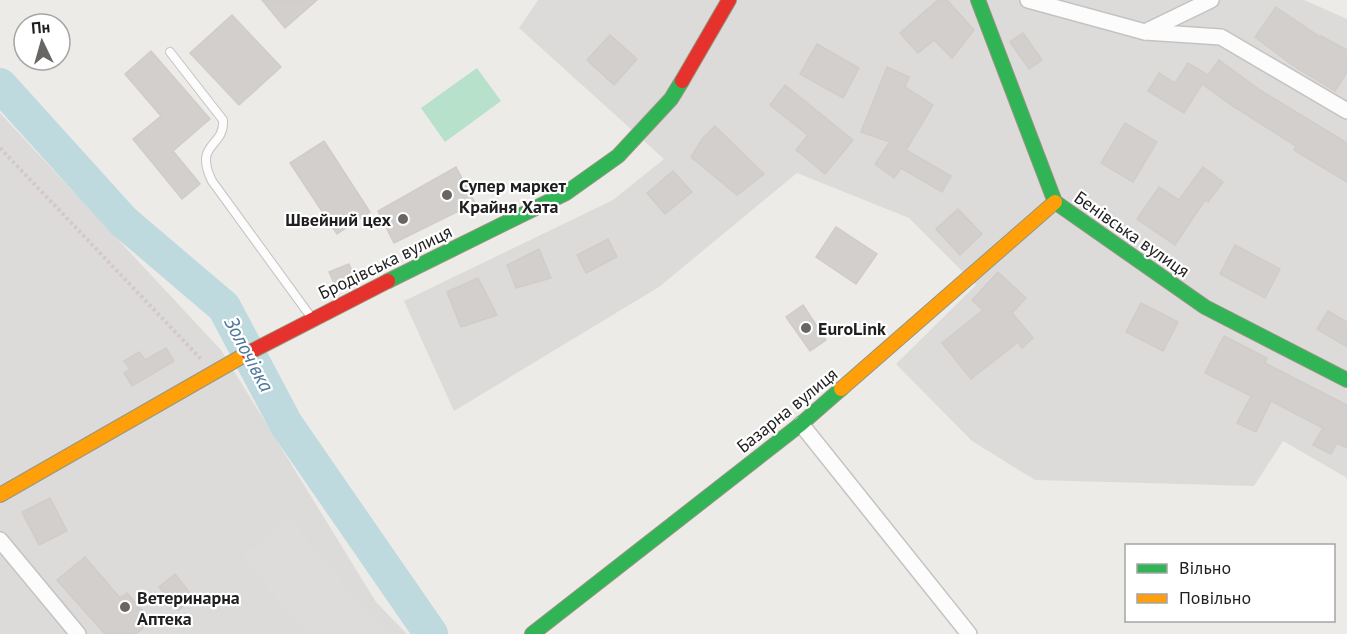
<svg xmlns="http://www.w3.org/2000/svg" width="1347" height="634" font-family="'PT Sans',sans-serif">
<rect width="100%" height="100%" fill="#edebe8"/>
<!-- residential -->
<g fill="#dcdbd9">
<polygon points="538,0 1304,0 1347,19 1347,478 1283,441 1254,486 1035,480 972,441 896,364 976,285 909,218 797,173 659,287 454,411 404,301 613,200 664,159 519,28"/>
<polygon points="0,113 221,350 376,602 407,634 0,634"/>
</g>
<!-- pitch -->
<polygon fill="#b7e1cb" points="477,68 501,101 445,142 421,108"/>
<!-- parking -->
<polygon fill="#dddcdb" points="289,518 386,634 306,634 242,557"/>
<g fill="none" stroke-linecap="round" stroke-linejoin="round">
<!-- river -->
<polyline stroke="#bedade" stroke-width="34" points="0,85 123,221 224,307 286,424 431,634"/>
</g>
<!-- building -->
<g fill="#d2cfcd" stroke="#d0cdc9" stroke-width="1.5">
<polygon points="262,0 317,0 285,28"/>
<polygon points="938,0 947,0 974,30 952,58 934,40 918,53 900,33"/>
<polygon points="1276,7 1320,37 1321,36 1347,50 1347,72 1335,91 1295,67 1255,37"/>
<polygon points="232,15 281,67 239,105 190,53"/>
<polygon points="1023,33 1042,60 1029,69 1010,42"/>
<polygon points="610,35 637,59 614,85 587,60"/>
<polygon points="817,44 859,68 843,98 800,74"/>
<polygon points="151,51 210,119 173,151 200,184 182,199 133,139 161,116 125,74"/>
<polygon points="1219,60 1260,90 1347,143 1347,182 1294,150 1296,146 1231,105 1202,84 1184,113 1148,91 1159,73 1175,83 1188,63 1208,75"/>
<polygon points="887,67 909,77 905,87 933,105 906,150 951,176 942,192 901,168 894,178 875,164 890,142 861,132"/>
<polygon points="785,85 853,140 825,174 796,150 808,135 770,105"/>
<polygon points="1125,123 1157,142 1133,182 1101,163"/>
<polygon points="715,126 764,174 737,195 691,157 702,139"/>
<polygon points="324,141 370,212 337,234 290,163"/>
<polygon points="456,167 475,203 394,243 378,211"/>
<polygon points="1203,167 1223,182 1208,202 1205,200 1175,245 1137,219 1159,187 1179,200"/>
<polygon points="673,171 692,192 665,214 647,193"/>
<polygon points="958,209 982,234 960,255 936,229"/>
<polygon points="836,227 877,254 856,284 816,257"/>
<polygon points="608,239 617,257 586,273 577,255"/>
<polygon points="1235,245 1280,269 1265,298 1220,274"/>
<polygon points="539,249 551,278 516,288 507,265"/>
<polygon points="349,264 357,282 338,292 329,272"/>
<polygon points="998,272 1026,298 1012,313 1033,338 1022,348 1018,342 971,379 942,343 983,310 972,300"/>
<polygon points="478,278 497,315 461,327 447,292"/>
<polygon points="1141,303 1178,322 1163,351 1126,332"/>
<polygon points="803,305 826,340 810,351 786,317"/>
<polygon points="1328,311 1347,322 1347,347 1317,329"/>
<polygon points="1224,336 1267,358 1265,363 1347,405 1347,448 1337,443 1331,454 1313,445 1323,428 1271,401 1256,432 1237,423 1251,396 1205,373"/>
<polygon points="166,348 174,361 132,386 124,373 130,369 124,361 139,352 145,360"/>
<polygon points="50,498 67,531 39,545 22,512"/>
<polygon points="85,557 120,598 127,593 151,621 136,634 105,634 57,580"/>
<polygon points="175,574 194,598 178,610 159,587"/>
</g>
<g fill="none" stroke-linecap="round" stroke-linejoin="round">
<defs>
<path id="lane" d="M170,52L223,120C225,148 193,142 212,181L311,317"/>
<g id="street">
<polyline points="1028,0 1145,32 1211,0"/>
<polyline points="1145,32 1221,37 1347,111"/>
<polyline points="801,424 969,634"/>
<polyline points="0,540 78,634"/>
</g>
<g id="fast">
<polyline points="978,0 1055,202 1205,307 1347,380"/>
<polyline points="388,281 566,193 618,156 671,99 682,81"/>
<polyline points="532,634 801,424 841,389"/>
</g>
<g id="slow">
<polyline points="841,389 1055,202"/>
<polyline points="0,495 248,353"/>
</g>
<g id="jam">
<polyline points="682,81 729,0"/>
<polyline points="248,353 388,281"/>
</g>
</defs>
<!-- lane casing -->
<use href="#lane" stroke="#c4c3c2" stroke-width="10"/>
<!-- street casing -->
<use href="#street" stroke="#c4c3c2" stroke-width="18"/>
<!-- fast casing -->
<use href="#fast" stroke="#969581" stroke-width="16"/>
<!-- slow casing -->
<use href="#slow" stroke="#969581" stroke-width="16"/>
<!-- jam casing -->
<use href="#jam" stroke="#969581" stroke-width="16"/>
<!-- path -->
<polyline stroke="#d6c8c7" stroke-width="4" stroke-dasharray="3 3" stroke-linecap="butt" points="0,148 201,359"/>
<!-- lane -->
<use href="#lane" stroke="#fcfcfc" stroke-width="8"/>
<!-- street -->
<use href="#street" stroke="#fcfcfc" stroke-width="15"/>
<!-- fast -->
<use href="#fast" stroke="#30b455" stroke-width="14"/>
<!-- slow -->
<use href="#slow" stroke="#ff9f0a" stroke-width="14"/>
<!-- jam -->
<use href="#jam" stroke="#e5322d" stroke-width="14"/>
</g>
<!-- markers -->
<g fill="#676665" stroke="#fff" stroke-width="2">
<circle cx="447" cy="195" r="6"/>
<circle cx="403" cy="219" r="6"/>
<circle cx="806" cy="328" r="6"/>
<circle cx="125" cy="607" r="6"/>
</g>
<g text-anchor="middle" dominant-baseline="central" stroke-width="4.5" stroke-linejoin="round" paint-order="stroke">
<!-- poi labels -->
<g font-size="18" font-weight="bold" fill="#1f1f1f" stroke="#fff" text-anchor="start">
<text x="459" y="185">Супер маркет<tspan x="459" dy="21">Крайня Хата</tspan></text>
<text x="391" y="219" text-anchor="end">Швейний цех</text>
<text x="818" y="328">EuroLink</text>
<text x="137" y="597">Ветеринарна<tspan x="137" dy="21">Аптека</tspan></text>
</g>
<!-- street labels -->
<g font-size="18" fill="#1f1f1f" stroke="#fff">
<text transform="translate(1132 234) rotate(35)">Бенівська вулиця</text>
<text transform="translate(385 262) rotate(-26)">Бродівська вулиця</text>
<text transform="translate(787 410) rotate(-39)">Базарна вулиця</text>
</g>
<!-- water labels -->
<g font-size="20" font-style="italic" fill="#4c7899" stroke="#fff">
<text transform="translate(249 354) rotate(62)">Золочівка</text>
</g>
</g>
<!-- legend -->
<rect x="1125" y="544" width="210" height="78" fill="#ffffff" stroke="#a5a5a5" stroke-width="1.5"/>
<rect x="1137" y="564" width="30" height="9" fill="#30b455" stroke="#a5a5a5" stroke-width="1.5"/>
<text x="1179" y="574" font-size="18" fill="#1f1f1f">Вільно</text>
<rect x="1137" y="594" width="30" height="9" fill="#ff9f0a" stroke="#a5a5a5" stroke-width="1.5"/>
<text x="1179" y="604" font-size="18" fill="#1f1f1f">Повільно</text>
<!-- north arrow -->
<g transform="translate(42 42) rotate(355)"><circle r="28" fill="#ffffff" stroke="#a5a5a5" stroke-width="1.5"/>
<path d="M0-4.5L10 22L0 15L-10 22Z" fill="#676665"/>
<text y="-9" font-size="16" font-weight="bold" text-anchor="middle" fill="#1f1f1f">Пн</text>
</g>
</svg>
